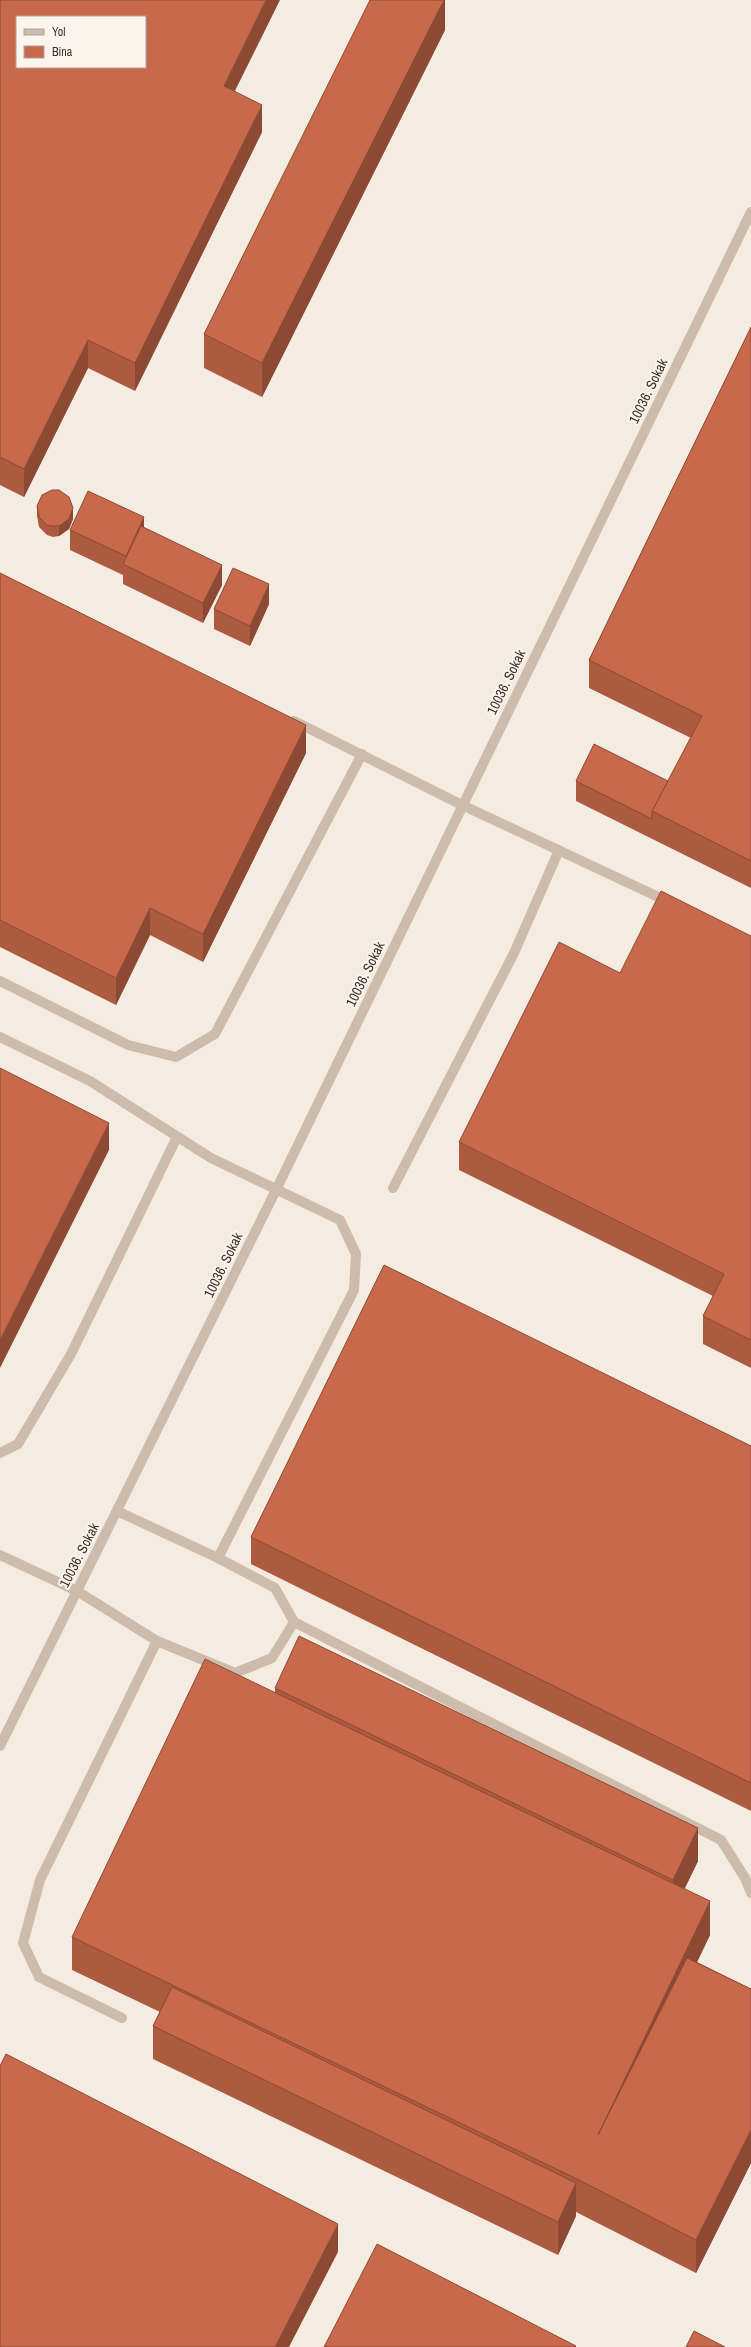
<svg xmlns="http://www.w3.org/2000/svg" width="751" height="2347" font-family="'Archivo Narrow',sans-serif">
<rect width="100%" height="100%" fill="#f4ebe1"/>
<g fill="none" stroke-linecap="round" stroke-linejoin="round">
<!-- minor -->
<g stroke="#cdbbac" stroke-width="10">
<polyline points="294,721 462,805 669,902"/>
<polyline points="0,981 128,1045 176,1057 215,1034 362,754"/>
<polyline points="0,1037 90,1081 211,1158 340,1220 356,1254 354,1290 218,1558"/>
<polyline points="393,1188 514,953 559,850"/>
<polyline points="0,1453 18,1444 71,1354 177,1137"/>
<polyline points="117,1511 218,1558 275,1588 294,1622 272,1658 235,1673 157,1641"/>
<polyline points="0,1555 77,1591 157,1641 40,1880 23,1943 39,1977 122,2018"/>
<polyline points="294,1622 721,1840 745,1878 751,1893"/>
<polyline points="0,1746 276,1190 751,212"/>
</g>
</g>
<!-- wall -->
<g fill="#ac5a40">
<polygon points="0,0 235,91 262,132 135,391 88,368 24,497 0,485"/>
<polygon points="445,0 445,30 262,397 204,368 204,334"/>
<polygon points="751,327 751,888 576,801 576,781 668,781 691,738 589,688 589,660"/>
<polygon points="37,506 73,519 69,529 59,536 53,537 47,535 39,527 37,516"/>
<polygon points="144,528 222,585 203,623 123,584 123,575 70,550 70,530"/>
<polygon points="0,573 306,753 203,962 150,935 116,1005 0,947"/>
<polygon points="269,604 250,646 214,629 214,609"/>
<polygon points="751,936 751,1368 703,1344 703,1316 713,1296 459,1170 459,1142 620,973"/>
<polygon points="751,1446 751,1811 251,1564 251,1537"/>
<polygon points="275,1688 698,1861 684,1889 710,1935 697,1962 751,1989 751,2163 696,2273 576,2212 576,2216 558,2255 153,2059 153,2026 160,2012 72,1970 72,1937 275,1692"/>
</g>
<!-- shaded-wall -->
<g fill="#8c4a34">
<polygon points="266,0 280,0 224,113 224,86"/>
<polygon points="444,0 445,0 445,30 262,397 262,363"/>
<polygon points="262,105 262,132 135,391 135,363"/>
<polygon points="88,340 88,368 24,497 24,469"/>
<polygon points="73,508 73,519 69,529 59,536 59,526"/>
<polygon points="144,517 144,537 126,566 126,556"/>
<polygon points="222,565 222,585 203,623 203,603"/>
<polygon points="269,584 269,604 250,646 250,626"/>
<polygon points="306,725 306,753 203,962 203,934"/>
<polygon points="150,908 150,935 116,1005 116,978"/>
<polygon points="109,1123 109,1150 0,1368 0,1340"/>
<polygon points="698,1828 698,1861 673,1913 673,1880"/>
<polygon points="710,1901 710,1935 598,2168 598,2135"/>
<polygon points="751,2130 751,2163 696,2273 696,2240"/>
<polygon points="576,2183 576,2216 558,2255 558,2222"/>
<polygon points="338,2224 338,2252 289,2347 275,2347"/>
</g>
<!-- building -->
<g fill="#c8694b" stroke="#8c4a34" fill-rule="evenodd">
<path d="M0,0H266L224,86L262,105L135,363L88,340L24,469L0,457ZM17,17H145V67H17Z"/>
<polygon points="370,0 444,0 262,363 204,334"/>
<polygon points="751,327 751,861 652,811 702,716 589,660"/>
<polygon points="52,490 59,490 69,497 73,508 69,519 59,526 53,526 47,525 39,517 37,506 42,495"/>
<polygon points="88,491 144,517 126,556 70,530"/>
<polygon points="141,526 222,565 203,603 123,564"/>
<polygon points="233,568 269,584 250,626 214,609"/>
<polygon points="0,573 306,725 203,934 150,908 116,978 0,920"/>
<polygon points="594,744 668,781 652,811 652,819 576,781"/>
<polygon points="661,891 751,936 751,1340 703,1316 724,1274 459,1142 559,942 620,973"/>
<polygon points="0,1068 109,1123 0,1340"/>
<polygon points="384,1265 751,1446 751,1783 251,1537"/>
<polygon points="299,1636 698,1828 673,1880 275,1688"/>
<polygon points="205,1659 710,1901 598,2135 687,1958 751,1989 751,2130 696,2240 577,2179 72,1937"/>
<polygon points="172,1987 576,2183 558,2222 153,2026"/>
<polygon points="6,2054 338,2224 275,2347 0,2347 0,2066"/>
<polygon points="377,2244 576,2346 575,2347 324,2347"/>
<polygon points="694,2331 725,2347 686,2347"/>
</g>
<g text-anchor="middle" dominant-baseline="central" stroke-width="4" stroke-linejoin="round" paint-order="stroke">
<!-- street labels -->
<g font-size="14" fill="#3b302b" stroke="#fbf5ee">
<text transform="translate(648 391) rotate(-64)">10036. Sokak</text>
<text transform="translate(506 682) rotate(-64)">10036. Sokak</text>
<text transform="translate(365 974) rotate(-64)">10036. Sokak</text>
<text transform="translate(223 1265) rotate(-64)">10036. Sokak</text>
<text transform="translate(79 1555) rotate(-63)">10036. Sokak</text>
</g>
</g>
<!-- legend -->
<rect x="16" y="16" width="130" height="52" fill="#fbf5ee" stroke="#aea6a0"/>
<rect x="24" y="29" width="20" height="6" fill="#cdbbac" stroke="#aea6a0"/>
<text x="52" y="36" font-size="12" fill="#3b302b">Yol</text>
<rect x="24" y="46" width="20" height="12" fill="#c8694b" stroke="#aea6a0"/>
<text x="52" y="56" font-size="12" fill="#3b302b">Bina</text>
</svg>
